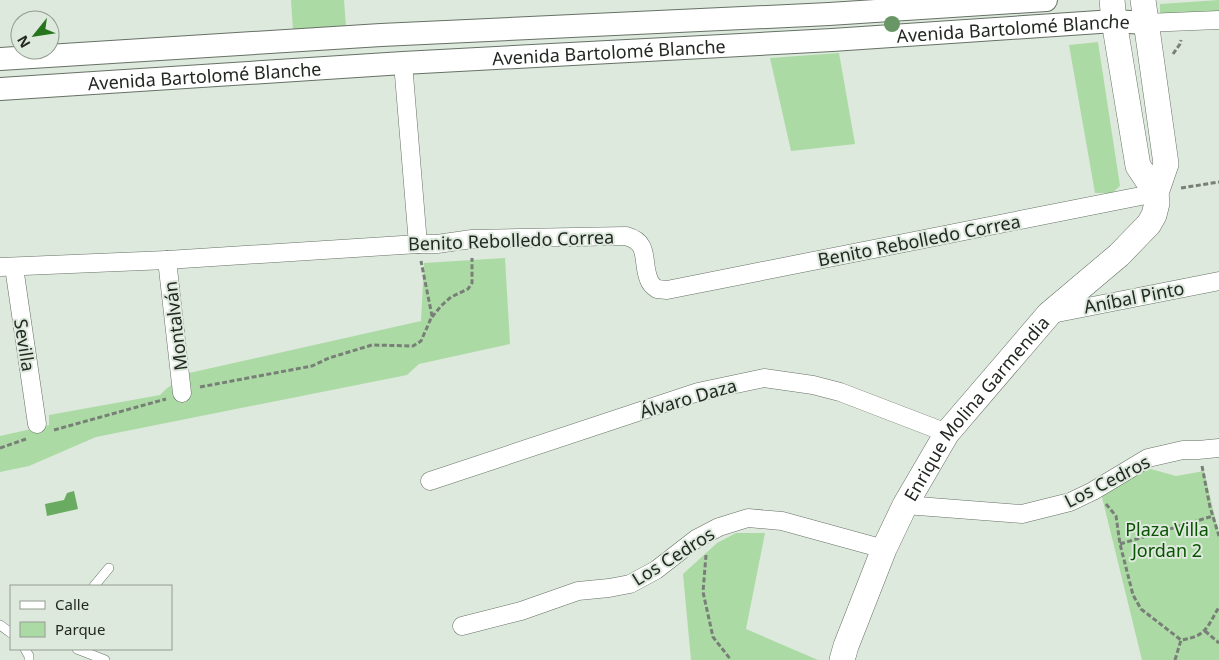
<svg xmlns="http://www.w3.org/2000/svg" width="1219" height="660" font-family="'Noto Sans',sans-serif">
<rect width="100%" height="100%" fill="#dde9dc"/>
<!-- green -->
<g fill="#acdaa5">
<polygon points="291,0 344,0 346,27 293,30"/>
<polygon points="1219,0 1219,12 1160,15 1160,4"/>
<polygon points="1098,42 1120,186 1112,193 1095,193 1069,45"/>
<polygon points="839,53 855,144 791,151 770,58"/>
<polygon points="505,258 510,344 419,364 407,375 96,437 29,466 0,472 0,436 49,425 49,415 160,395 166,389 189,373 421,321 424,263"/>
<polygon points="1140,466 1176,476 1204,471 1219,534 1219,660 1142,660 1100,489"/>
<polygon points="736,533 765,533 746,629 818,660 691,660 683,574 717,543"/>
</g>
<!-- water -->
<polygon fill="#69ac61" points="74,491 78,509 47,516 45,504 64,500 67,493"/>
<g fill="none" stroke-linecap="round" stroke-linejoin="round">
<defs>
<g id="service">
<polyline points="94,586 109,568"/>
<polyline points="0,625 11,633"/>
<polyline points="25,649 29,656 29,660"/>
<polyline points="77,649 105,660"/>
</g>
<g id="minor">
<polyline points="1145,23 1219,20"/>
<polyline points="403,63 418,244"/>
<polyline points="167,260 182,393"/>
<path d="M0,267L167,260L418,244H437L472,239L626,236C651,243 641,261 649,280C650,283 654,287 657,289L667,290L1156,193"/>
<polyline points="14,267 37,424"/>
<polyline points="1052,314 1219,281"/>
<polyline points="430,481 698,392 764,378 813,385 840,392 947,433"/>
<polyline points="905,505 1022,514 1070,502 1093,491 1148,458 1183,450 1198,450 1219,448"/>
<polyline points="462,626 521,611 578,591 609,588 630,584 656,570 696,539 719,527 748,518 782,521 884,549"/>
</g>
<g id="tertiary">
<polyline points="0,59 381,35 829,14 1046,0"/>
<path id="s1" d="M0,89L403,63L832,40L1114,21L1145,23"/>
</g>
<g id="secondary">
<polyline points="1112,0 1114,21 1138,166 1156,193"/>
<path id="s2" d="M842,660L846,646L884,549L905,505L947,433L1049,314L1119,255L1149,224L1154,215L1157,203L1156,193L1166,164L1143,0"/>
</g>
</defs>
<!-- service casing -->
<use href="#service" stroke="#667165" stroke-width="10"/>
<!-- minor casing -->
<use href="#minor" stroke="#667165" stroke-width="19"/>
<!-- tertiary casing -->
<use href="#tertiary" stroke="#667165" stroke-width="24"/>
<!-- secondary casing -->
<use href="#secondary" stroke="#667165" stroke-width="26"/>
<!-- path -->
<g stroke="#787f77" stroke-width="3" stroke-dasharray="5 2.5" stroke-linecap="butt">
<polyline points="1173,54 1180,44 1181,40"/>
<polyline points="1181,188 1219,182"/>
<polyline points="432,317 441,306 451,297 468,289 472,283 472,258"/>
<polyline points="200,387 312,366 329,358 372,345 413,346 421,341 432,316 421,261"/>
<polyline points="54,430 166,399"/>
<polyline points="0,448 26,439"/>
<polyline points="1202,466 1210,507 1219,536"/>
<path d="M1106,504L1116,516L1120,544L1133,595L1141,609L1181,640C1207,636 1207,627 1219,607"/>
<polyline points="1120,544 1213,516"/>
<polyline points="706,555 703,592 713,637 731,660"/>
<polyline points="1205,631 1219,643"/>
<polyline points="1175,660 1181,640"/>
</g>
<!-- service -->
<use href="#service" stroke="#fff" stroke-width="9"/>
<!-- minor -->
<use href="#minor" stroke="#fff" stroke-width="18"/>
<!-- tertiary -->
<use href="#tertiary" stroke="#fff" stroke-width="22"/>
<!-- secondary -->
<use href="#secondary" stroke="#fff" stroke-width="25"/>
</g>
<!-- trees -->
<circle fill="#689664" cx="892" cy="24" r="8"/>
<g text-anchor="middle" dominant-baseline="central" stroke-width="4" stroke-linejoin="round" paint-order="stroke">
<!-- street labels -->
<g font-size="18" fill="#242823" stroke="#dde9dc">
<text stroke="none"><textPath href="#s1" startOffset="1015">Avenida Bartolomé Blanche</textPath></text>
<text stroke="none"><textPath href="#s1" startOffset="610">Avenida Bartolomé Blanche</textPath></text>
<text stroke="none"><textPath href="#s1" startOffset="205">Avenida Bartolomé Blanche</textPath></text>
<text transform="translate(511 240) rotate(-2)">Benito Rebolledo Correa</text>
<text transform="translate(919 240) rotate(-11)">Benito Rebolledo Correa</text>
<text transform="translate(1134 297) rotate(-11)">Aníbal Pinto</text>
<text transform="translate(175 326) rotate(-97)">Montalván</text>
<text transform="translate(25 345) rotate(81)">Sevilla</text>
<text transform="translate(688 398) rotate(-16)">Álvaro Daza</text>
<text stroke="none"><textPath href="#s2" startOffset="288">Enrique Molina Garmendia</textPath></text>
<text transform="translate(1107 481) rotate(-27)">Los Cedros</text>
<text transform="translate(673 556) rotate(-32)">Los Cedros</text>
</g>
<!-- park labels -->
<g font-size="18" fill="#095202" stroke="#dde9dc">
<text x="1167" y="529">Plaza Villa<tspan x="1167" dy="21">Jordan 2</tspan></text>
</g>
</g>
<!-- legend -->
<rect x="10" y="585" width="162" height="65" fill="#dde9dc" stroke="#939c92"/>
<rect x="20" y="601" width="25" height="8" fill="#ffffff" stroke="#939c92"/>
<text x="55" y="610" font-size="15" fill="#242823">Calle</text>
<rect x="20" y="622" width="25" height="15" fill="#acdaa5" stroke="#939c92"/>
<text x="55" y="635" font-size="15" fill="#242823">Parque</text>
<!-- north arrow -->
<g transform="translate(35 35) rotate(240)"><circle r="24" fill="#dde9dc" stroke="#939c92"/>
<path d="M0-4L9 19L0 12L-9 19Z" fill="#26751d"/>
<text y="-8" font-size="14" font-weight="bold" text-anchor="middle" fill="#242823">N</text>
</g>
</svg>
